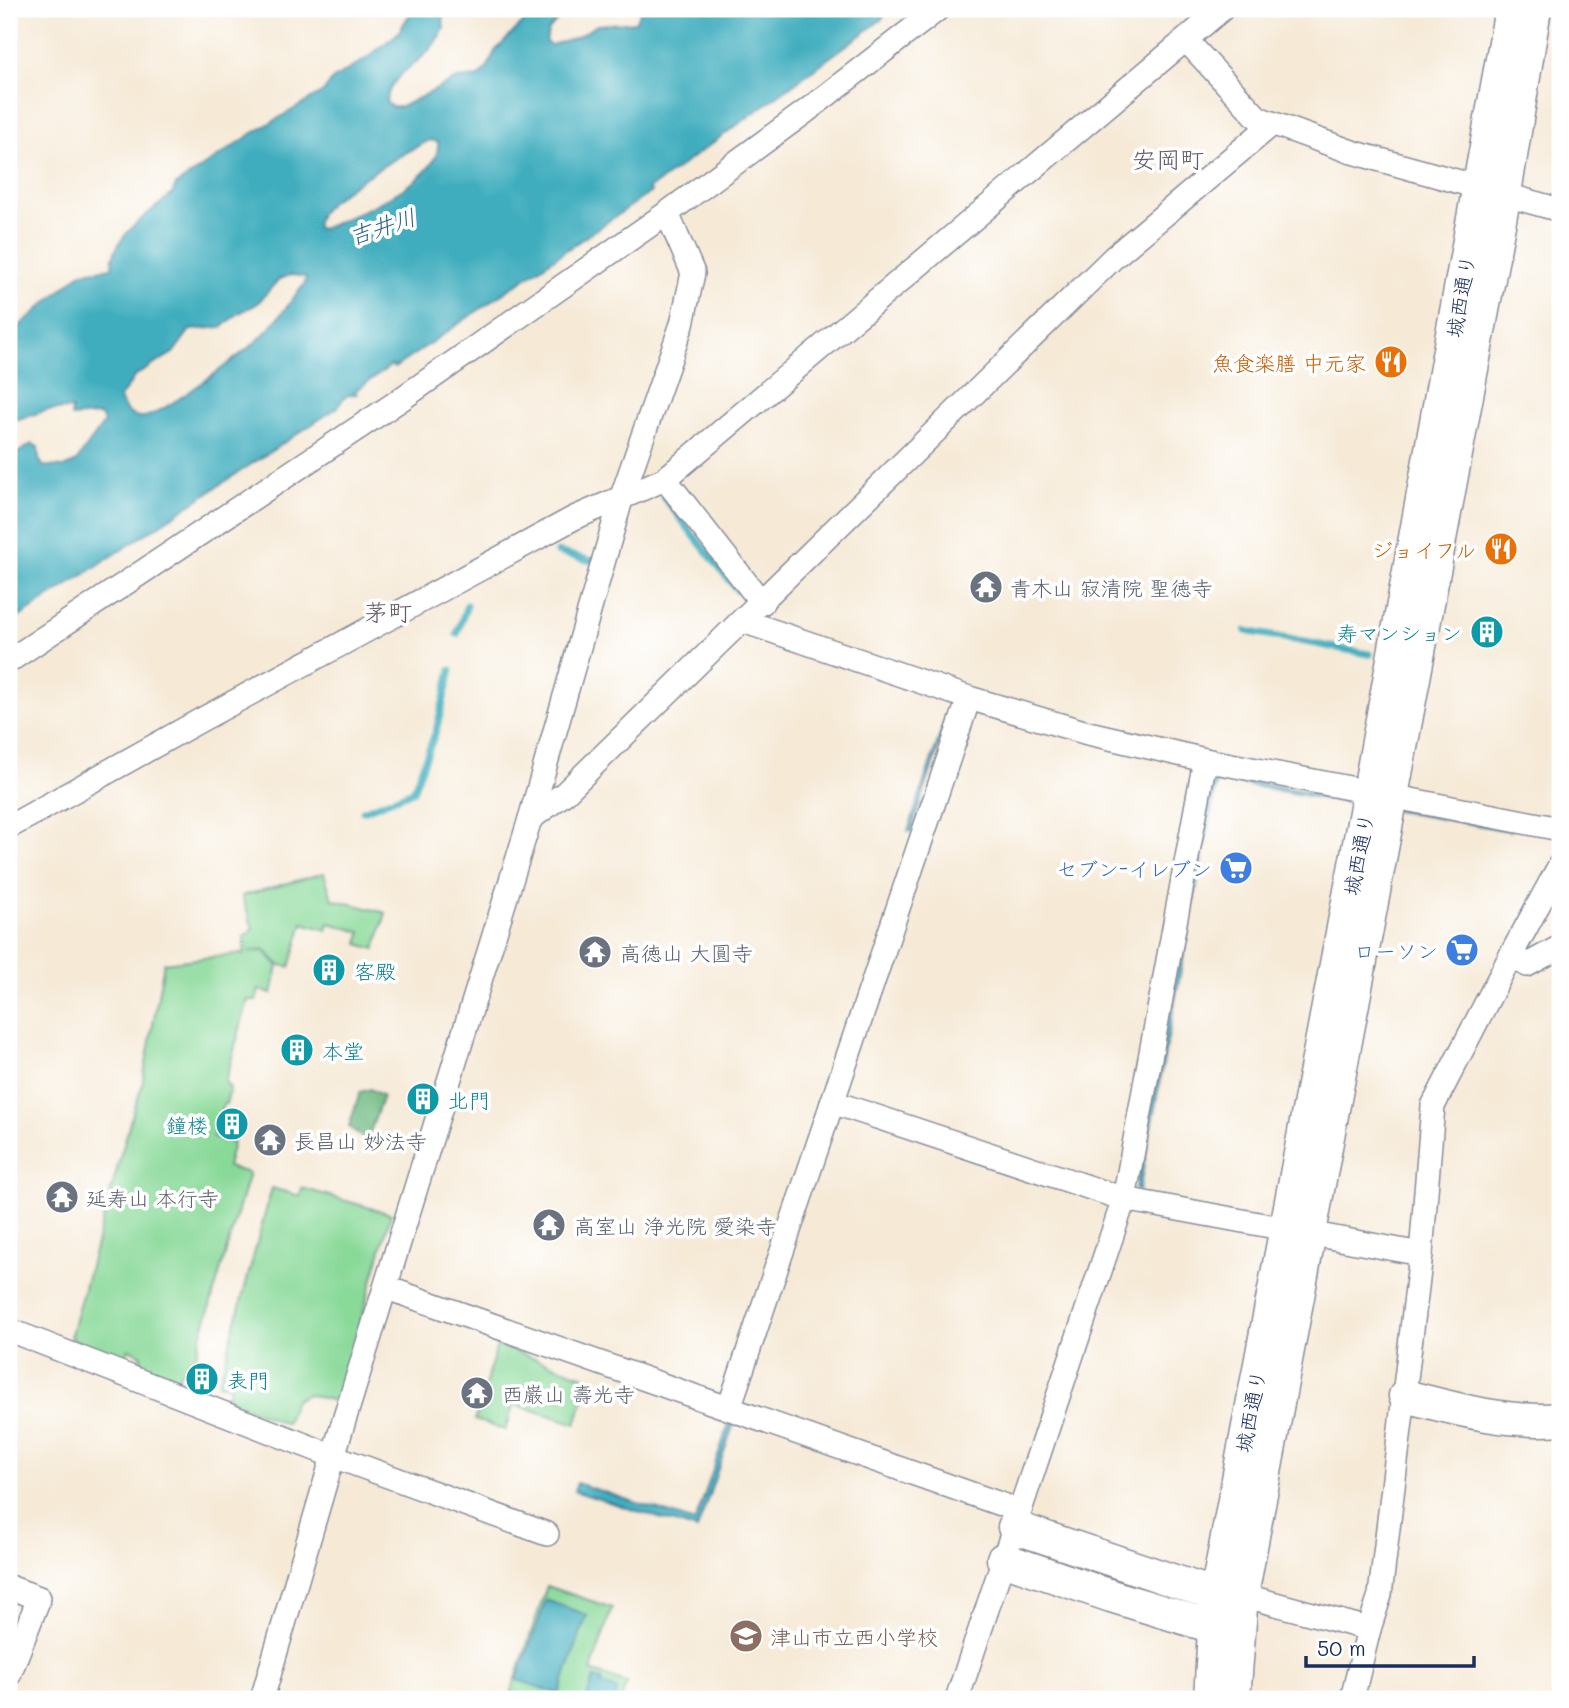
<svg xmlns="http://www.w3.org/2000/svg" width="1569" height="1708" font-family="Mali,'Klee One',sans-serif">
<rect width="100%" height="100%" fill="#fff"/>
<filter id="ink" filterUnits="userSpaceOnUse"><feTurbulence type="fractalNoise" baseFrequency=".0143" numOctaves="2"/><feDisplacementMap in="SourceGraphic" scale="14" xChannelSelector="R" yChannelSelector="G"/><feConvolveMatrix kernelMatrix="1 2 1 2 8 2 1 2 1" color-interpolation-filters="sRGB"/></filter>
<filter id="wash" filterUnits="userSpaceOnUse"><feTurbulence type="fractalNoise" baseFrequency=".00686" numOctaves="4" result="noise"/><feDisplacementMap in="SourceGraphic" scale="28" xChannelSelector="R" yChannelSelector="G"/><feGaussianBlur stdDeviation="1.57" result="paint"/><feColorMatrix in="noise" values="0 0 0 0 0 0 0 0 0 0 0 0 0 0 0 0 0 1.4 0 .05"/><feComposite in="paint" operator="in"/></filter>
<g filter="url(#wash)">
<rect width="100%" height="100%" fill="#f6ead7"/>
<!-- green -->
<g fill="#89d999" stroke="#52847c" stroke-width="2">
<polygon points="324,873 332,899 386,913 375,949 358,944 361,932 329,923 327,930 303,923 290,967 280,965 264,949 250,952 264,951 278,966 272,994 259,990 256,1001 248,1000 225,1082 230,1088 226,1104 223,1104 213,1137 233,1143 227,1167 249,1173 191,1371 182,1369 178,1379 138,1364 142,1355 129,1349 124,1358 70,1338 130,1122 142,1086 164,963 245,953 244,936 253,929 242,896"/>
<polygon points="272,1188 300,1196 302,1188 391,1214 338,1402 307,1394 295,1400 286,1424 226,1399 230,1387 219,1383"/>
<polygon points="497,1345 590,1378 576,1424 514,1404 505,1430 475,1420"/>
<polygon points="547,1586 612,1608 591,1671 627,1683 621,1699 534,1699 511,1692"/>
</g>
<!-- forest -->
<polygon fill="#6eb981" stroke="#447470" stroke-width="2" points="370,1089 383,1096 369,1135 363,1138 349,1127 360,1092"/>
<!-- water -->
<g fill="#40adbe" stroke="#2e6e8e" stroke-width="2" fill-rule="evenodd">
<path d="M413,9H446L443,18L444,29C439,36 434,45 428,52C411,68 390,77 386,102L392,107H401L457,79L478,77L487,68L495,51L536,9H567L548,31L546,42L551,45L577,37L597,25L635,22L642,9H886L888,11L881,20L655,185L648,188L651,192L394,368L392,365L355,391L357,394C346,394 343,397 338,407L9,624V458L32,444L38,447L39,459L43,466L65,467L75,463L104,423L101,415L71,417L72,409L48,410L9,422V335L82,272L112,268C111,236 149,214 172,194L176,185L253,133L323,92L332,80L367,58L398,33ZM430,140L438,142C442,182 354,214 324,228L317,229C316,224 317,219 320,214C332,194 407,151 430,140ZM291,275L306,277L304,285C289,302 276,324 259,339C242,354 161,416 143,417C129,417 124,410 120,398L135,376L173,353L190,330L222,327L239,313L257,304L279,279Z"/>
<polygon points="945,719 948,719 911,832 908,831"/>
<path d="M1220,776L1511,827L1510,831C1414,813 1317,799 1221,780L1216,785L1139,1191L1135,1189L1212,783Z"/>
<polygon points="731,1418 735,1420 697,1530 574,1491 577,1483 695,1522"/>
<polygon points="546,1600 587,1615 559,1694 517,1680"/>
<polygon points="594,1678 602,1680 601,1684 617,1690 614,1699 586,1699"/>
</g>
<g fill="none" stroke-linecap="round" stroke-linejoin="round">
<!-- stream -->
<g stroke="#40adbe" stroke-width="7">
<polyline points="664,498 737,590"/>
<polyline points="557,552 592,561"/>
<polyline points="1246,631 1369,654"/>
<polyline points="457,634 467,605"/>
<polyline points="363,811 413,791 436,731 451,670"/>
<polyline points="1527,954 1560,895"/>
</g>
</g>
</g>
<g filter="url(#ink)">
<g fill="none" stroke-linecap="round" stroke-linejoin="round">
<defs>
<g id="street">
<polyline points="1186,40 1258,118 1352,152 1560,210"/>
<polyline points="665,479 762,603"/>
<polyline points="743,621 969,698 1084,732 1205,760 1560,829"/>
<polyline points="9,661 397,402 667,213 805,112 938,9"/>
<polyline points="530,819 565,793 1114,257 1271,125"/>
<polyline points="9,827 199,721 574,518 665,479 1222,9"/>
<polyline points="1511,955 1527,965 1560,947"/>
<polyline points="832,1102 1124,1199 1421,1254"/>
<polyline points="387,1288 1020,1511"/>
<polyline points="9,1330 333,1456 547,1534"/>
<polyline points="729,1408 969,698"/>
<polyline points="9,1587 39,1598 9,1675"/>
<polyline points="1242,1595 1369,1629"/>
<polyline points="262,1699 333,1456 530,819 622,496 682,324 693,273 667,213"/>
<polyline points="957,1699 1124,1199 1205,760"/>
<polyline points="1352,1699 1369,1629 1380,1595 1421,1254 1433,1106 1511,955 1560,865"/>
</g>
<g id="secondary">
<path d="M1405,1396C1455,1409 1508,1424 1560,1419"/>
<polyline points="1014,1527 1216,1595 1237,1595"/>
<polyline points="1003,1559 1111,1596 1213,1627 1235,1628"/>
<polyline points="1210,1699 1216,1595 1369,791 1511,9"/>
<polyline points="1234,1699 1242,1595 1505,193 1535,9"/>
</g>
</defs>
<!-- street casing -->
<use href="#street" stroke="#888c9a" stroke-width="26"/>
<!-- secondary casing -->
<use href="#secondary" stroke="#888c9a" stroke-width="35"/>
<!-- street -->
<use href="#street" stroke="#fff" stroke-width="23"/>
<!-- secondary -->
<use href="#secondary" stroke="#fff" stroke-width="32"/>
</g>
</g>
<!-- icons -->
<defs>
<symbol id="restaurant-disc" viewBox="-11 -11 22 22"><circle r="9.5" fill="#e8710a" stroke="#fff"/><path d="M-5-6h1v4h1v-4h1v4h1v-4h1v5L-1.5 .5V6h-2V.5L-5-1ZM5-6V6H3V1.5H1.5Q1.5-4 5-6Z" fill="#fff"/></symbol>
<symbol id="temple-disc" viewBox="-11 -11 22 22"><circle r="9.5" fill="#6b7280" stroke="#fff"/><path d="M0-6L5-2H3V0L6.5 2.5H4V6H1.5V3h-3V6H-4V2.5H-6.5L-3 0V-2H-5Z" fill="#fff"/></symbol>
<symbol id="building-disc" viewBox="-11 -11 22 22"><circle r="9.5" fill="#0f9aa8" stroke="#fff"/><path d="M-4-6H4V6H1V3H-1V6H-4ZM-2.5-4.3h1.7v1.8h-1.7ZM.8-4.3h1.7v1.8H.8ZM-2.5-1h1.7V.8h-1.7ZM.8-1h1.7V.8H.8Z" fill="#fff"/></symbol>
<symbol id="supermarket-disc" viewBox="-11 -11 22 22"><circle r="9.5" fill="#3f7fe0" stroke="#fff"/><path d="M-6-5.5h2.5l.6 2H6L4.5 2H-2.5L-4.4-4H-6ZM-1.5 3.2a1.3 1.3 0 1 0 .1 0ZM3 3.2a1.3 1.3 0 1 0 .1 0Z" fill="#fff"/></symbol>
<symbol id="school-disc" viewBox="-11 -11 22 22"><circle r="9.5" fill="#8d6e63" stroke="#fff"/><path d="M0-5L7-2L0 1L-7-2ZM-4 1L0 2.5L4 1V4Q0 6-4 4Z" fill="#fff"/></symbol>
</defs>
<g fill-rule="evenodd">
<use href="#restaurant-disc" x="1372" y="343" width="38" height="38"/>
<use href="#restaurant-disc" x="1482" y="530" width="38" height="38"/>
<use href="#temple-disc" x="967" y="568" width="38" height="38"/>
<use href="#building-disc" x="1468" y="613" width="38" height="38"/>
<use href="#supermarket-disc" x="1217" y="849" width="38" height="38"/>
<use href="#supermarket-disc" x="1443" y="931" width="38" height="38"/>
<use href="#temple-disc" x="576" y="933" width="38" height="38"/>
<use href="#building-disc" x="310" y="951" width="38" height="38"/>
<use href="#building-disc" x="278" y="1031" width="38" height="38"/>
<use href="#building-disc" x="404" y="1080" width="38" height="38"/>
<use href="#building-disc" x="213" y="1105" width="38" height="38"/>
<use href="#temple-disc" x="251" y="1121" width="38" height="38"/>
<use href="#temple-disc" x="43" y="1178" width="38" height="38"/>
<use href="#temple-disc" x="530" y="1206" width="38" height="38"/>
<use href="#building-disc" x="183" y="1360" width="38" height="38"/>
<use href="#temple-disc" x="458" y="1374" width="38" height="38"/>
<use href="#school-disc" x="727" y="1617" width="38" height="38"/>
</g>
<g text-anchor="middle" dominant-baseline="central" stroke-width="7" stroke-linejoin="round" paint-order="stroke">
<!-- street labels -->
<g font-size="21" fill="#1b2f5e" stroke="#fff">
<text transform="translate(1460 296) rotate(-80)">城西通り</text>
<text transform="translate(1358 854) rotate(-79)">城西通り</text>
<text transform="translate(1250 1411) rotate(-79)">城西通り</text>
</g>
<!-- food labels -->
<g font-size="21" fill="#c56008" stroke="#fff" text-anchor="end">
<text x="1366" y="362">魚食楽膳 中元家</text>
<text x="1476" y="549">ジョイフル</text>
</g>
<!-- worship labels -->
<g font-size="21" fill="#5b616d" stroke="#fff" text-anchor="start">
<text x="1010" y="587">青木山 寂清院 聖徳寺</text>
<text x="620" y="952">高徳山 大圓寺</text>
<text x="294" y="1140">長昌山 妙法寺</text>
<text x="86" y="1197">延寿山 本行寺</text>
<text x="574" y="1225">高室山 浄光院 愛染寺</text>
<text x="502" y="1393">西巌山 壽光寺</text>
</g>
<!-- culture labels -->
<g font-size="21" fill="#0d838f" stroke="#fff" text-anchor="start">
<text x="1462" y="632" text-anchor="end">寿マンション</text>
<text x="354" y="970">客殿</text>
<text x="322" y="1050">本堂</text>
<text x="448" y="1099">北門</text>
<text x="208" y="1124" text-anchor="end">鐘楼</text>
<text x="227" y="1379">表門</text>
</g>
<!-- shop labels -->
<g font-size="21" fill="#366cbe" stroke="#fff" text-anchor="end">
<text x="1212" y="868">セブン-イレブン</text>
<text x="1438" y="950">ローソン</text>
</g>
<!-- education labels -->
<g font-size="21" fill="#785e54" stroke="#fff" text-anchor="start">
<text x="770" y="1636">津山市立西小学校</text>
</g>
<!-- water labels -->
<g font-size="23" font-style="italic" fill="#2a6184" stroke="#fff">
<text transform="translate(382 226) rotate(-18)">吉井川</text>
</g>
<!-- quarter labels -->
<g font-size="24" fill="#645b67" stroke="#fff">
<text x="1168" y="158">安岡町</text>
<text x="388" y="611">茅町</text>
</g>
</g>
<!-- margin -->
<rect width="1569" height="1708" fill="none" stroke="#fff" stroke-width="35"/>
<!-- scale -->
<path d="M1306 1656v10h168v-10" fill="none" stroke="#1b2f5e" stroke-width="3.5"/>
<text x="1317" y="1656" font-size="21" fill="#1b2f5e" stroke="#ffffff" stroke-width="5" paint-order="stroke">50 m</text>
</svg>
